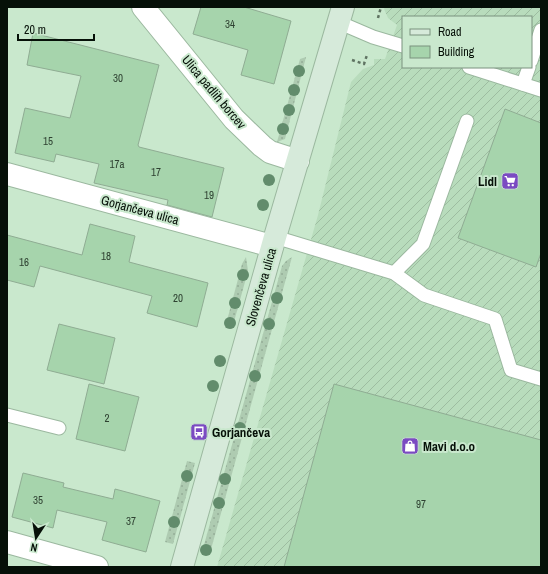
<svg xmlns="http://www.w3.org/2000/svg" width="548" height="574" font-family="'Archivo Narrow',sans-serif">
<defs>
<pattern id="industrial-furrows" width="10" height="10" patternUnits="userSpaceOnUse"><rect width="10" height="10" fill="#b8dcbc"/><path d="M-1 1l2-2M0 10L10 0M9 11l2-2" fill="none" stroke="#9dbca0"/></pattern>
<pattern id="grass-dots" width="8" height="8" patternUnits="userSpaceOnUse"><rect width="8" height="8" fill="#aecbb1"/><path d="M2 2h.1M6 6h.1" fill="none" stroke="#94ad97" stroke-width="1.8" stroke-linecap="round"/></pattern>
</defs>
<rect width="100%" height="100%" fill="#c9e8cd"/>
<!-- industrial -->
<path fill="url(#industrial-furrows)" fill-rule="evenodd" d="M385,7H541V567H217L318,215L351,82L363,69L374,65V59H385L397,25L388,18L384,9ZM403,17H531V67H403Z"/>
<!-- grass -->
<g fill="url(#grass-dots)">
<polygon points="306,57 285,139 277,142 300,59"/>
<polygon points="246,257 248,271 232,329 225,328 242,264"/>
<polygon points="292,257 210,553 202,552 282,266 286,261"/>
<polygon points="187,461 195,463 173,544 165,542"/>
</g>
<!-- building -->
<g fill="#a6d4ac" stroke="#8fac93">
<polygon points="201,7 244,7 291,21 274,84 241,75 248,50 193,34"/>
<polygon points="33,33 159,65 138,145 139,147 224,168 212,217 167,205 168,200 94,183 99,164 56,154 54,162 15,153 25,108 70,118 81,76 27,65"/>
<polygon points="505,109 541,123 541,253 536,267 458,238"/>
<polygon points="90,224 135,236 129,262 208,283 197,327 147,313 152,296 40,266 34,287 7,280 7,235 82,255"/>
<polygon points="59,324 115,338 104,384 47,370"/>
<polygon points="89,384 139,397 125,451 76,439"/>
<polygon points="334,384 541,440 541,567 284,567"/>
<polygon points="23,473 64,483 63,487 113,499 115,489 160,501 146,552 102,540 107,522 57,510 53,528 12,517"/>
</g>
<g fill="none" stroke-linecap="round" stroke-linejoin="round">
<defs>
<g id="lane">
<polyline points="338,22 373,37 403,46"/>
<polyline points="531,61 541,30"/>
<polyline points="469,67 541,90"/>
<polyline points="523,84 529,67"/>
<polyline points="275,237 394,273 424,295 495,319 511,370 541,379"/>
<polyline points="394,273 423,244 467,121"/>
<polyline points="7,415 59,428"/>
</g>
<g id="street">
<polyline points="143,7 234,119 262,146 270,152 298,161"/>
<polyline points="7,174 272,246"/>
<polyline points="7,542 97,567"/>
</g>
<polyline id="secondary" points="182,567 275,237 343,7"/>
</defs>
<!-- lane casing -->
<use href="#lane" stroke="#9bb89f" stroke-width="15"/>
<!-- street casing -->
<use href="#street" stroke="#9bb89f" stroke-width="24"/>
<!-- secondary casing -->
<use href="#secondary" stroke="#9bb89f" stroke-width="24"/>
<!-- path -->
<g stroke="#5f7362" stroke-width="2.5" stroke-dasharray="3 3" stroke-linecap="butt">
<polyline points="378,18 381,7"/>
<polyline points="352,60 364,64 367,55"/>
</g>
<!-- lane -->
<use href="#lane" stroke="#fff" stroke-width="13"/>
<!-- street -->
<use href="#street" stroke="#fff" stroke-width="22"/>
<!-- secondary -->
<use href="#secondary" stroke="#d6eada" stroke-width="22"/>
</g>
<!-- trees -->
<g fill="#628c6c">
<circle cx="299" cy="71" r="6"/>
<circle cx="294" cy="90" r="6"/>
<circle cx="289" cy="110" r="6"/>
<circle cx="283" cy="129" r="6"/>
<circle cx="269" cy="180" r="6"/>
<circle cx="263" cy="205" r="6"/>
<circle cx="243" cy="275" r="6"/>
<circle cx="277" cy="298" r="6"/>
<circle cx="235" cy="303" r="6"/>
<circle cx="230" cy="323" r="6"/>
<circle cx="269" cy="324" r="6"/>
<circle cx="220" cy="361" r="6"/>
<circle cx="255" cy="376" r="6"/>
<circle cx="213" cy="386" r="6"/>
<circle cx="240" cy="428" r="6"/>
<circle cx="187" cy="476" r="6"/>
<circle cx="225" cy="479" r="6"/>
<circle cx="219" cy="503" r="6"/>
<circle cx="174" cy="522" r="6"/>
<circle cx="206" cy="550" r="6"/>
</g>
<!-- icons -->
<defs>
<symbol id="supermarket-square" viewBox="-11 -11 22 22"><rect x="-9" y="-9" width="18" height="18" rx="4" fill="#7b4ac2" stroke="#c9e8cd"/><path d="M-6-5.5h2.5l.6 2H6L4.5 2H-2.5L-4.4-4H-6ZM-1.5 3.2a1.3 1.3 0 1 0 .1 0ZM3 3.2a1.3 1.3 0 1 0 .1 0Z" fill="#fff"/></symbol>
<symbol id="bus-square" viewBox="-11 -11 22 22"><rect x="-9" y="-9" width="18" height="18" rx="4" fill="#7b4ac2" stroke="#c9e8cd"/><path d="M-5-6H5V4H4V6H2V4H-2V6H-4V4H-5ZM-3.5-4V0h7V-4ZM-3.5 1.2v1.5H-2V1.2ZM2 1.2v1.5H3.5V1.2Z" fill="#fff"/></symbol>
<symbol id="shop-square" viewBox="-11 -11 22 22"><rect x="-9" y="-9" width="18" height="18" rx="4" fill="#7b4ac2" stroke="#c9e8cd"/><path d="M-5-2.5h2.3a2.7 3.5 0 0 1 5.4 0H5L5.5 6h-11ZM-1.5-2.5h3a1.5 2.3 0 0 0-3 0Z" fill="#fff"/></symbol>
</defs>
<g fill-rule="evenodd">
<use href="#supermarket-square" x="500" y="171" width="20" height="20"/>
<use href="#bus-square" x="189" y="422" width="20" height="20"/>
<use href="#shop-square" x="400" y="436" width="20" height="20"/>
</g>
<g text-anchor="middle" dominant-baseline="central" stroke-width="4" stroke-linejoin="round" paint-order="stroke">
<!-- number labels -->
<g font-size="11" fill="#2e4131">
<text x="230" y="24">34</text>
<text x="118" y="78">30</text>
<text x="48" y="141">15</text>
<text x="117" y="164">17a</text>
<text x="156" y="172">17</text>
<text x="209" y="195">19</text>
<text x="106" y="256">18</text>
<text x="24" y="262">16</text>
<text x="178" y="298">20</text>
<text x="107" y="418">2</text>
<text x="38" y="500">35</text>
<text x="421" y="504">97</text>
<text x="131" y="521">37</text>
</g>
<!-- street labels -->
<g font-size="13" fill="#061008" stroke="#c9e8cd">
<text transform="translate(214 92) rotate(50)">Ulica padlih borcev</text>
<text transform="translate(140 210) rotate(15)">Gorjančeva ulica</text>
<text transform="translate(261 287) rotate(-74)">Slovenčeva ulica</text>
</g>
<!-- poi labels -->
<g font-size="13" font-weight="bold" fill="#061008" stroke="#c9e8cd" text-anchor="start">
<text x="497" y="181" text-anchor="end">Lidl</text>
<text x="212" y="432">Gorjančeva</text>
<text x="423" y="446">Mavi d.o.o</text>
</g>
</g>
<!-- border -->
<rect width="548" height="574" fill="none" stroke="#061008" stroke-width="16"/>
<!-- legend -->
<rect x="402" y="16" width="130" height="52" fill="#c9e8cd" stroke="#7b927e"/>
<rect x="410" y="29" width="20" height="6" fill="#d6eada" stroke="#7b927e"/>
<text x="438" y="36" font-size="12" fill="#061008">Road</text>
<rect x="410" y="46" width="20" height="12" fill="#a6d4ac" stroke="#7b927e"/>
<text x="438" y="56" font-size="12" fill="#061008">Building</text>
<!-- north arrow -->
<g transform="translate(36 538) rotate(192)" stroke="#c9e8cd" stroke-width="3" paint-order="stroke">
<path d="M0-3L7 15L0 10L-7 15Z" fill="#061008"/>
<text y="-6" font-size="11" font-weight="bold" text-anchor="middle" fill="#061008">N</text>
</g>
<!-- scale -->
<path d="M18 34v6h76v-6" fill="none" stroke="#061008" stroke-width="2"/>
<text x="24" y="34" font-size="12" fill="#061008" stroke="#c9e8cd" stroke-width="3" paint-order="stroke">20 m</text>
</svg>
